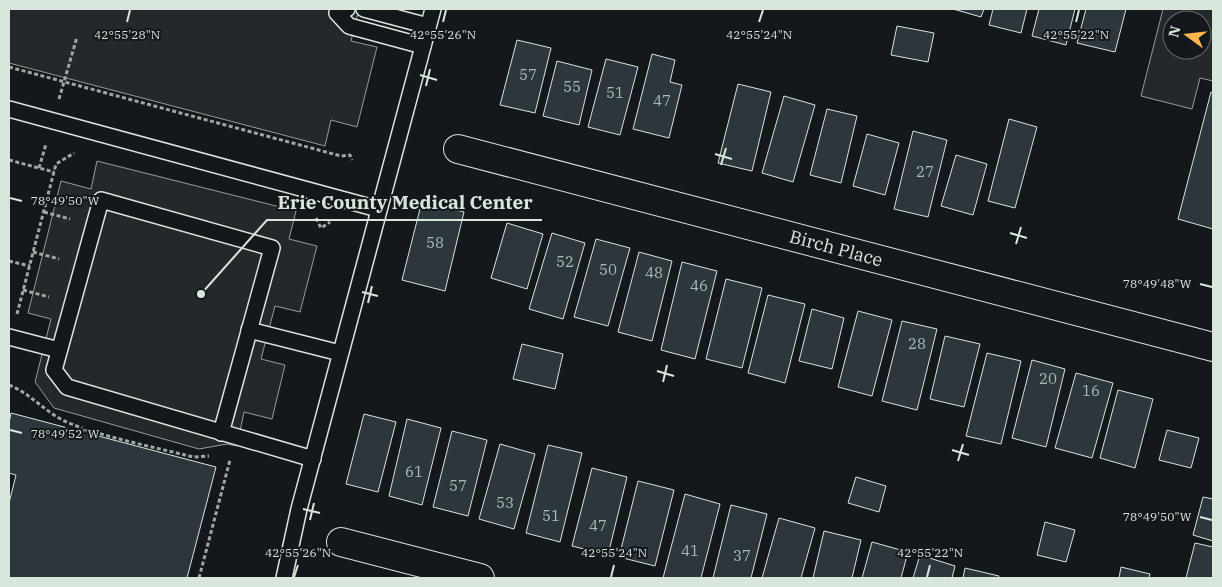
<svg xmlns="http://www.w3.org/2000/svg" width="1222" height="587" font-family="'IBM Plex Serif',serif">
<rect width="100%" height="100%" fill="#14181c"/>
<!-- parking -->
<g fill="#24282b" stroke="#939e99" fill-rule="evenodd">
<polygon points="9,9 359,9 351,41 377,47 357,127 331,120 325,146 9,63"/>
<path d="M1163,9H1213V81L1200,78L1192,109L1141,96ZM1172,20H1202V50H1172Z"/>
<polygon points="97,161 296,211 289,239 317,246 300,312 275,306 261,359 285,365 272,419 244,412 237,446 227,444 199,449 54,408 35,382 51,319 28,313 61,181 91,189"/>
</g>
<!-- building -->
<g fill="#2c363c" stroke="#d8e6dc">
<polygon points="953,9 984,9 981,17"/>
<polygon points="993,9 1027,9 1021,33 989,25"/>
<polygon points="1039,9 1075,9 1066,45 1032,36"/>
<polygon points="1086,9 1126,9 1115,52 1077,43"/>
<polygon points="897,26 934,33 928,62 891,55"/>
<polygon points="517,40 551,48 535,113 500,105"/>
<polygon points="652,54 675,60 670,82 682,85 669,138 633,129"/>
<polygon points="606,59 638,67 620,135 588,127"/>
<polygon points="557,61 592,70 579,125 543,116"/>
<polygon points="738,84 771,92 752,171 718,163"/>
<polygon points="1211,92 1213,93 1213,229 1178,219"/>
<polygon points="784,96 815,105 793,182 762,173"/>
<polygon points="827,109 857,116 841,183 810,175"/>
<polygon points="1009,119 1037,127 1015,208 988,201"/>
<polygon points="913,131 947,140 928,217 894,209"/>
<polygon points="867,134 899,143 885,195 853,186"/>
<polygon points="956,155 987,164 973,215 941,206"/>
<polygon points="422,201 464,212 445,291 402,280"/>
<polygon points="507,223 543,234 527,289 491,278"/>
<polygon points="552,233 585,243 563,319 529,309"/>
<polygon points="596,239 630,248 608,326 574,317"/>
<polygon points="639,252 672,261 652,341 618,332"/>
<polygon points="682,262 717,271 695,359 661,350"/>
<polygon points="726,279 762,288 742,368 706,359"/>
<polygon points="768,295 805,304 785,383 748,373"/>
<polygon points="812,309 844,318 832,369 799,361"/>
<polygon points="858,311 892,320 872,396 838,387"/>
<polygon points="902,321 937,329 917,410 882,401"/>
<polygon points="945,336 980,344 964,407 930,399"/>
<polygon points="522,344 563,354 555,389 513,379"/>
<polygon points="987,353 1021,361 1001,444 966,436"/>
<polygon points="1032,360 1065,369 1046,447 1012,438"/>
<polygon points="1076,373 1113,383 1092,458 1055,448"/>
<polygon points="1118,390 1153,399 1135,468 1100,458"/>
<polygon points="11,413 216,467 187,578 9,578 9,503 16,475 9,473 9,423"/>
<polygon points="364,414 396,422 378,492 346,484"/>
<polygon points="407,419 441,428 422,505 389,496"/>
<polygon points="1167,430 1199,438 1191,468 1159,460"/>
<polygon points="452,431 487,440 468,516 433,507"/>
<polygon points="500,444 535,454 514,529 479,519"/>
<polygon points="548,445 582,453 560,542 526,533"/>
<polygon points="592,468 627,477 608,555 572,546"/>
<polygon points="856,477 886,486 879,512 848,503"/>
<polygon points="638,481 674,490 655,566 619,557"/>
<polygon points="685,494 720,504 701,578 663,578"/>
<polygon points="1203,497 1213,499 1213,541 1193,535"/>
<polygon points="731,505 767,514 751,578 713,578"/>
<polygon points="779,518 815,528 801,578 762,578"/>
<polygon points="1045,522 1075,530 1066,562 1037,555"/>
<polygon points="824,531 861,540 852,578 813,578"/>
<polygon points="872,542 908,552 901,578 862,578"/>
<polygon points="1195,543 1213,547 1213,578 1186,578"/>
<polygon points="920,555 955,566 952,578 913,578"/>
<polygon points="1121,567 1150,574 1149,578 1119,578"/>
<polygon points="965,568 999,576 998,578 963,578"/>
</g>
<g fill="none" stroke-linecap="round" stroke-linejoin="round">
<defs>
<g id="service">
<polyline points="347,9 337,13 349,26 423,46"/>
<polyline points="364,9 428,26"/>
<polyline points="9,109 378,209"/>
<polyline points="249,330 340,353"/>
<polyline points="9,337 59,350"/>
<polyline points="221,433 272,248 101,200 54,370 67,387 313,459"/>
<polyline points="284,578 299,509 433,9"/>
</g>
<g id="minor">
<polyline points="458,149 1213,347"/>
<polyline points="341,542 480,578"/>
</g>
</defs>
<!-- service casing -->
<use href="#service" stroke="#d8e6dc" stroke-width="18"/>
<!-- minor casing -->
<use href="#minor" stroke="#d8e6dc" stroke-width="30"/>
<!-- path -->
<g stroke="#9da8a2" stroke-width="3" stroke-dasharray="4 2.5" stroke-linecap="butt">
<polyline points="9,67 341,156 350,155 352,160"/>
<polyline points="59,99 77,37"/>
<polyline points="9,160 54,172"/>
<polyline points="39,168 46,144"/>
<polyline points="44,212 70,219"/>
<polyline points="316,218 321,228 330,222"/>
<polyline points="33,252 59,259"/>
<polyline points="9,261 30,266"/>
<polyline points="23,290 49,297"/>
<polyline points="17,314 56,164 74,153"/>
<path d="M9,385C32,394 48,416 74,425C112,439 154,447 193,457L209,456"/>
<polyline points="199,578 230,460"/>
</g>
<!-- service -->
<use href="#service" stroke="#14181c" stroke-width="15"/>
<!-- minor -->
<use href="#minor" stroke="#14181c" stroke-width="28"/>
</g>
<!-- ticks -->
<path fill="none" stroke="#d8e6dc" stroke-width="2" d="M127,22L130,10M443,22L446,10M759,22L763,10M1076,22L1079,10M420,75L437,80M426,86L430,69M715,154L732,159M721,165L726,148M10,198L22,201M1010,233L1027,238M1016,244L1021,227M1200,284L1212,287M362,292L378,296M368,303L372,286M657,371L674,376M663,382L667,365M10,430L22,433M952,450L969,455M958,461L963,444M303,509L320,513M1200,517L1212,520M310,520L314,503M294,577L298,565M611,577L614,565M927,577L930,565"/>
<g text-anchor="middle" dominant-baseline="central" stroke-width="4" stroke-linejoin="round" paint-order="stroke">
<!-- number labels -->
<g font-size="15" fill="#adbab4">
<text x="528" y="74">57</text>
<text x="572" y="86">55</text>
<text x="615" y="92">51</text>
<text x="662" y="100">47</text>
<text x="925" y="171">27</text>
<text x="435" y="242">58</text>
<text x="565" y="261">52</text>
<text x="608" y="269">50</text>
<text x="654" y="272">48</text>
<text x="699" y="285">46</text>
<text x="917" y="343">28</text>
<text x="1048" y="378">20</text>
<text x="1091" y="390">16</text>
<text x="414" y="471">61</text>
<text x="458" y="485">57</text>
<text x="505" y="502">53</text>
<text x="551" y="515">51</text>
<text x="598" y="525">47</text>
<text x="690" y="550">41</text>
<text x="742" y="555">37</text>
</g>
<!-- street labels -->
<g font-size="18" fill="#d8e6dc" stroke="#14181c">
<text transform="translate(836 248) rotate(15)">Birch Place</text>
</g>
</g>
<g font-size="12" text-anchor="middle" fill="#d8e6dc" stroke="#14181c" stroke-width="4" stroke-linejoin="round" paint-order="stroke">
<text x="127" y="39">42°55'28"N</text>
<text x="443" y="39">42°55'26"N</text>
<text x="759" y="39">42°55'24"N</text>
<text x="1076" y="39">42°55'22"N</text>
<text x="65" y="205">78°49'50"W</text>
<text x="1157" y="288">78°49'48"W</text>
<text x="65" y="438">78°49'52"W</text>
<text x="1157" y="521">78°49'50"W</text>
<text x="298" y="557">42°55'26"N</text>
<text x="614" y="557">42°55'24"N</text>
<text x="930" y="557">42°55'22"N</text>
</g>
<!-- callouts -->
<path fill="none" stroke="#d8e6dc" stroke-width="2" d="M201 294L267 220H542"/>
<circle fill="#d8e6dc" stroke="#14181c" stroke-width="2" cx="201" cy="294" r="5"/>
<g font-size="19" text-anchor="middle" font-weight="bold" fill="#d8e6dc" stroke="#14181c" stroke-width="4" stroke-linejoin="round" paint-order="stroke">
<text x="405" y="209">Erie County Medical Center</text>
</g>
<!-- border -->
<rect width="1222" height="587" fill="none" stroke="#d8e6dc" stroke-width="20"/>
<!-- north arrow -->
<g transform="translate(1187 35) rotate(285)"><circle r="24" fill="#14181c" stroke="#626a69"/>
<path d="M0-4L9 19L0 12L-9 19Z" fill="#ffb74d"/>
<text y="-8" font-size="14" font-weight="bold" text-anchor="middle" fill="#d8e6dc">N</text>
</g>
</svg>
